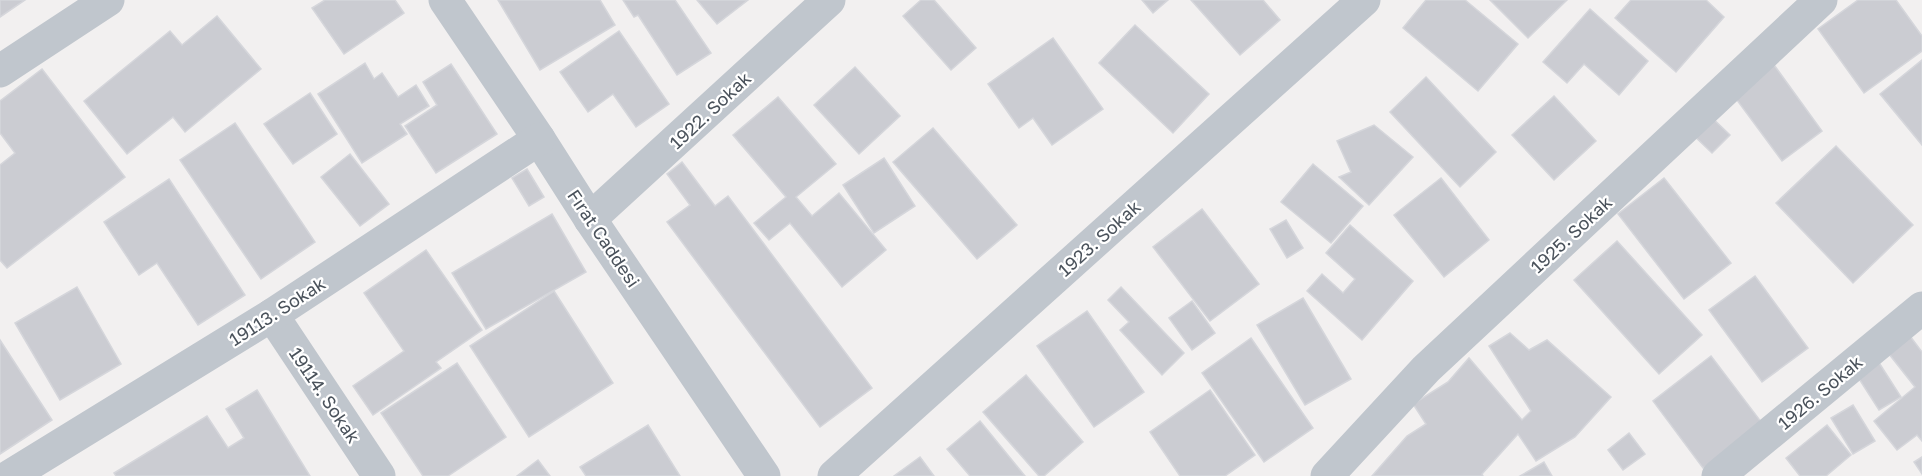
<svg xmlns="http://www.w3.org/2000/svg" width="1922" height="476" font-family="'Golos Text',sans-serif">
<rect width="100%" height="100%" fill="#f2f0f0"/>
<!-- building -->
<g fill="#cbccd2" stroke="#d5d6db" stroke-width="1.5">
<polygon points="0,0 25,0 0,17"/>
<polygon points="325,0 395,0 404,13 344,54 312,8"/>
<polygon points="498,0 600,0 615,25 540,70"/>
<polygon points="623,0 675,0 711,53 677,75 638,15 634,17"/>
<polygon points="697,0 748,0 717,24"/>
<polygon points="921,0 934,0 976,48 951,70 903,16"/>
<polygon points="1142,0 1168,0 1153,13"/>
<polygon points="1191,0 1263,0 1280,20 1240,55"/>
<polygon points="1426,0 1465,0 1518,44 1478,91 1403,28"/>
<polygon points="1490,0 1567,0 1528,38"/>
<polygon points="1631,0 1706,0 1724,17 1676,72 1615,18"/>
<polygon points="1858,0 1896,0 1922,36 1922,51 1864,93 1818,29"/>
<polygon points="1590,9 1648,61 1619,95 1584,64 1567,83 1543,62"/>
<polygon points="217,16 261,69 185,132 173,117 127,154 84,101 170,31 182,45"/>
<polygon points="1135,25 1209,94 1173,133 1099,63"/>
<polygon points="619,31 669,104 636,127 613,94 588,112 560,72"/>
<polygon points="1053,38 1103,109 1052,145 1033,118 1019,128 988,84"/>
<polygon points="1769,58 1822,131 1782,161 1728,88"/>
<polygon points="1922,60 1922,145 1880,94"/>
<polygon points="365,63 374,79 382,73 398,97 416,85 429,106 400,124 407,134 362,163 318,94"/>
<polygon points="451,64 497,134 436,173 405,126 437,105 423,82"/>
<polygon points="855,67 900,116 859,154 814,105"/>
<polygon points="42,69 125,177 7,268 0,260 0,165 15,153 0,133 0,101"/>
<polygon points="1426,77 1496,152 1460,187 1390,112"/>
<polygon points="310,93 337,134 293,164 264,124"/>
<polygon points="1554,96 1596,141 1554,180 1512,135"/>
<polygon points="778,97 836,164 796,197 812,216 839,193 886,250 842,287 790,223 769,240 754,223 786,197 733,135"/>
<polygon points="1706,112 1730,135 1712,153 1689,131"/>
<polygon points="235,123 315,242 261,279 180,160"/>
<polygon points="1374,125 1413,157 1369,205 1339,177 1351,172 1337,141"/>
<polygon points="933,128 1017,225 977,259 893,162"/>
<polygon points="1836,146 1913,225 1853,283 1776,203"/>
<polygon points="350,154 389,204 360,226 321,177"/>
<polygon points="884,158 915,206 874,233 843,185"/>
<polygon points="682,162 715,206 728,196 872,388 820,427 667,222 690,205 667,174"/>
<polygon points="1313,164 1363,206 1331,243 1281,202"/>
<polygon points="527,169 544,197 529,206 512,178"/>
<polygon points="1441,178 1489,240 1444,277 1394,215"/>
<polygon points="1664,178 1731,263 1684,299 1618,214"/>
<polygon points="169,179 245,295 198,325 157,263 139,275 104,222"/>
<polygon points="1202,209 1259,284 1210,321 1153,247"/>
<polygon points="552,214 586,272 486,329 452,273"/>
<polygon points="1286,220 1303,248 1287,258 1270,229"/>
<polygon points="1350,225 1413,281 1362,340 1307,291 1322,274 1343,293 1355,279 1326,253"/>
<polygon points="1617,241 1702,335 1659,374 1574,280"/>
<polygon points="426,250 482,330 436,362 441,368 373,415 353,386 404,351 364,293"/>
<polygon points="1755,276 1808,348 1762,382 1709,310"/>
<polygon points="77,287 121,364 60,400 15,323"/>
<polygon points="1121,287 1184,353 1162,375 1120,330 1129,322 1108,300"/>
<polygon points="554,291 613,383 529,437 470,346"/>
<polygon points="1303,298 1351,379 1305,405 1257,325"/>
<polygon points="1192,301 1215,333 1192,350 1169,318"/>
<polygon points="1087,311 1144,392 1094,427 1037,346"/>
<polygon points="1510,333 1529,350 1547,340 1611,397 1575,437 1536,461 1518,434 1482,474 1483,476 1372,476 1407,436 1426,424 1413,404 1448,382 1469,358 1522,420 1531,411 1489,346"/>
<polygon points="1910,336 1922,352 1922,441 1917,435 1897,450 1874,421 1915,387 1889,354"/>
<polygon points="1251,338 1313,428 1264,462 1202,373"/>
<polygon points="0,340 52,420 0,454"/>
<polygon points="1711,356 1762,423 1703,468 1653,401"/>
<polygon points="1876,358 1901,397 1879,410 1854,371"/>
<polygon points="457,363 506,437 448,476 423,476 381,413"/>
<polygon points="1026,375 1083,442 1044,476 1039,476 983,412"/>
<polygon points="257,390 310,476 116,476 114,473 207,416 228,448 244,438 226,409"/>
<polygon points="1210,390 1255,455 1225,476 1180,476 1150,432"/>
<polygon points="1853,405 1875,441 1853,454 1831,418"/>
<polygon points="980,421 1025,476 970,476 947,449"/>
<polygon points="648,425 680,476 586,476 580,467"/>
<polygon points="1827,425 1851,455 1826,476 1800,476 1786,458"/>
<polygon points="1629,433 1645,454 1623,470 1608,450"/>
<polygon points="920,457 934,476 894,476"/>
<polygon points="1922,457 1922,474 1914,462"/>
<polygon points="538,460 550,476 517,476"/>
<polygon points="1544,462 1552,476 1520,476"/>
</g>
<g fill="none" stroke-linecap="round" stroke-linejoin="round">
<!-- minor -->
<g stroke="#c0c6cd" stroke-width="33">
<polyline points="445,0 539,139 590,219 764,476"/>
<polyline points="0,71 108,0"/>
<polyline points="590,219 829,0"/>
<polyline points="272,315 379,476"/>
<polyline points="10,476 272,315 539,139"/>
<polyline points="834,476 1364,0"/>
<polyline points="1327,476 1426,369 1821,0"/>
<polyline points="1718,476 1922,308"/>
</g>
</g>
<g text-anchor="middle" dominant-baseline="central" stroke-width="4.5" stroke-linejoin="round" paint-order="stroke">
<!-- street labels -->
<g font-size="18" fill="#4a525b" stroke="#fff">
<text transform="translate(710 110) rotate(-43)">1922. Sokak</text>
<text transform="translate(1571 234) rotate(-43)">1925. Sokak</text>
<text transform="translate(604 238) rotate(56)">Fırat Caddesi</text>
<text transform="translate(1099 238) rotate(-42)">1923. Sokak</text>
<text transform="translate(277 311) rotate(-33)">19113. Sokak</text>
<text transform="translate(1820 392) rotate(-40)">1926. Sokak</text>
<text transform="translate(325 395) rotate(56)">19114. Sokak</text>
</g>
</g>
</svg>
